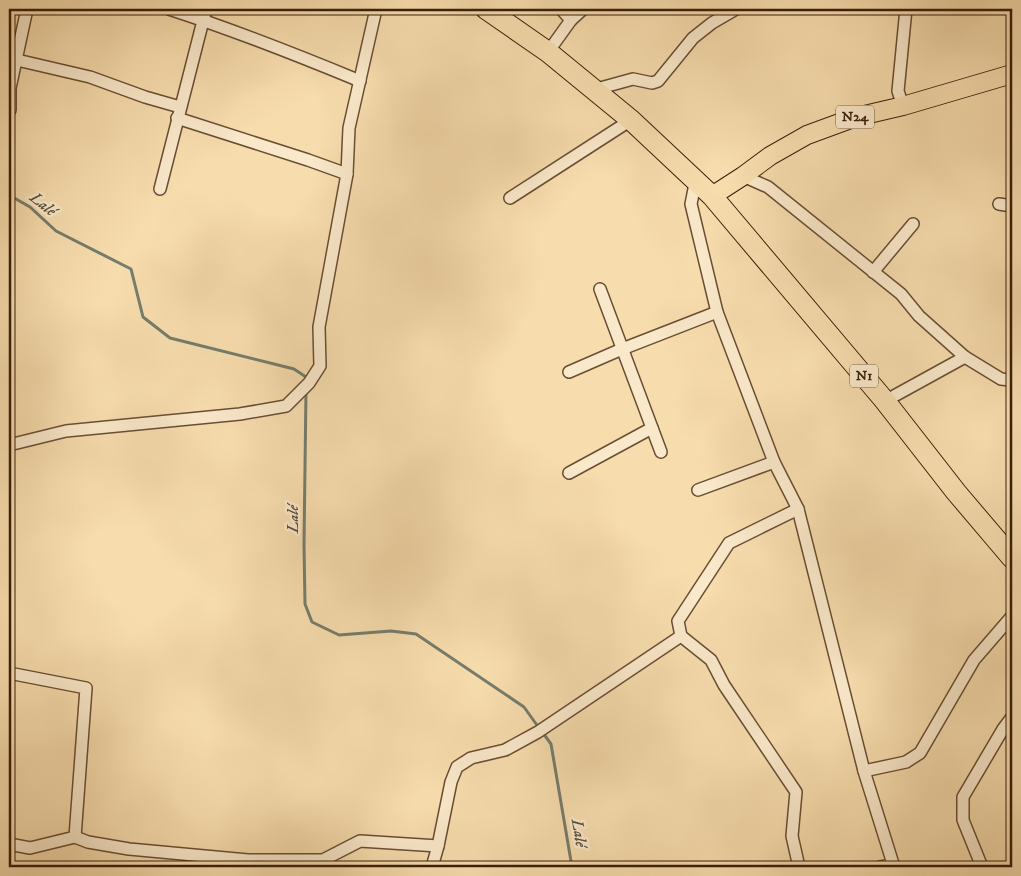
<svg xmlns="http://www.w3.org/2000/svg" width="1021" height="876" font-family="'IM FELL DW Pica',serif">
<rect width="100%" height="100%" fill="#f7dcad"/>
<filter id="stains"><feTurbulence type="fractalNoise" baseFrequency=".004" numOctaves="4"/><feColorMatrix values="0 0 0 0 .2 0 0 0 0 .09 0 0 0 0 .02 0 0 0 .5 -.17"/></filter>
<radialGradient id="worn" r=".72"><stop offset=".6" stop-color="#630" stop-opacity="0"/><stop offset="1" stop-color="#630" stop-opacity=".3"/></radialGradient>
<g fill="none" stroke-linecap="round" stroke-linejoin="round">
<!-- stream -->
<g stroke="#757d6d" stroke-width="3">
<polyline points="9,195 30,207 56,231 131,269 143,317 170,338 294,369 306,377 306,382"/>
<polyline points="306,390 304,545 305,604 312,622 339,635 391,631 416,634 524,707 539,728"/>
<polyline points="543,733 551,744 572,867"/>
</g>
<defs>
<g id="street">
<path d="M169,9C234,30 297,55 360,81"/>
<polyline points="561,9 571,20"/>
<polyline points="548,52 571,20 583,9"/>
<polyline points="17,60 90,77 145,97 180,107"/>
<polyline points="593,90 633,79 652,83 658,81 693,38 712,23 736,9"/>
<polyline points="903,106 898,91 906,9"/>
<polyline points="10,110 10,88 27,9"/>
<polyline points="177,118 308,160 347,174"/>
<polyline points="743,176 768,187 901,294 919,316 965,357 1001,379 1010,380 1012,379"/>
<polyline points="696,179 691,204 717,312 774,462 798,509 864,771 894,867"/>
<polyline points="160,189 206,9"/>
<polyline points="510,198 631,120"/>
<polyline points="999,204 1012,206"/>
<polyline points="873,272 913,224"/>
<polyline points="600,289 661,452"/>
<polyline points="569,372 622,349 717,312"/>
<polyline points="885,401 965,357"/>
<polyline points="9,445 66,431 240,414 286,406 309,383 320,366 319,327 347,174 349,128 376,9"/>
<polyline points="569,473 652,428"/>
<polyline points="698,490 774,462"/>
<polyline points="798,509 729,543 678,621 681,636 711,660 724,685 796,792 792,836 799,867"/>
<polyline points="9,673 86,688 75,837"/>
<polyline points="864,771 906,762 920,753 974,660 1012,616"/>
<polyline points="9,844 30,848 75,837 88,842 129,849 248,860 323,860 360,841 438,846"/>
<polyline points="432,867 438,846 451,782 457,767 471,758 505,750 538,732 681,636"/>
<polyline points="880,867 893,865"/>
<polyline points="982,867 963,820 963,797 1003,729 1012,717"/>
</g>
<polyline id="primary" points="712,196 743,176 770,156 807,135 856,117 903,106 1012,74"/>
<polyline id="highway" points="486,9 548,52 631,120 712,196 885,401 956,492 1012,558"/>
</defs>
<!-- street casing -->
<use href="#street" stroke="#684e34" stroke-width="14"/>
<!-- primary casing -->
<use href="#primary" stroke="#381f0b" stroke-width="20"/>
<!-- highway casing -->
<use href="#highway" stroke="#381f0b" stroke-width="22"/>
<!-- street -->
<use href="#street" stroke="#fae8ca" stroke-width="11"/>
<!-- primary -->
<use href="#primary" stroke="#f7dcad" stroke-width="18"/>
<!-- highway -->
<use href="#highway" stroke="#f7dcad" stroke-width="20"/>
</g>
<g text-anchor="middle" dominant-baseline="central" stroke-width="5" stroke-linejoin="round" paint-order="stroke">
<!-- shield labels -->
<g fill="#fae8ca" stroke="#725b44" stroke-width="1">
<rect x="836" y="105.5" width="38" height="23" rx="4"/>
<rect x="850" y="364.5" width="28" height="23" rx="4"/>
</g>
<g font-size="14" font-weight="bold" fill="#381f0b">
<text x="855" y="117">N24</text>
<text x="864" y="376">N1</text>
</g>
<!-- water labels -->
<g font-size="16" font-style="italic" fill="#574e3c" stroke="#fae8ca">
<text transform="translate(43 204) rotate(38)">Lalé</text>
<text transform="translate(293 519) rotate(-90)">Lalé</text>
<text transform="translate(579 833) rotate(80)">Lalé</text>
</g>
</g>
<!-- margin -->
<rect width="1021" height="876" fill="none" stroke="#f7dcad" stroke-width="30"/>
<rect x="10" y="10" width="1001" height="856" fill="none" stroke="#381f0b" stroke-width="2.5"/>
<rect x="15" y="15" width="991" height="846" fill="none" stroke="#381f0b"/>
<rect width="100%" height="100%" filter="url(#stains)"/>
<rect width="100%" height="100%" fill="url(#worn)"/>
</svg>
